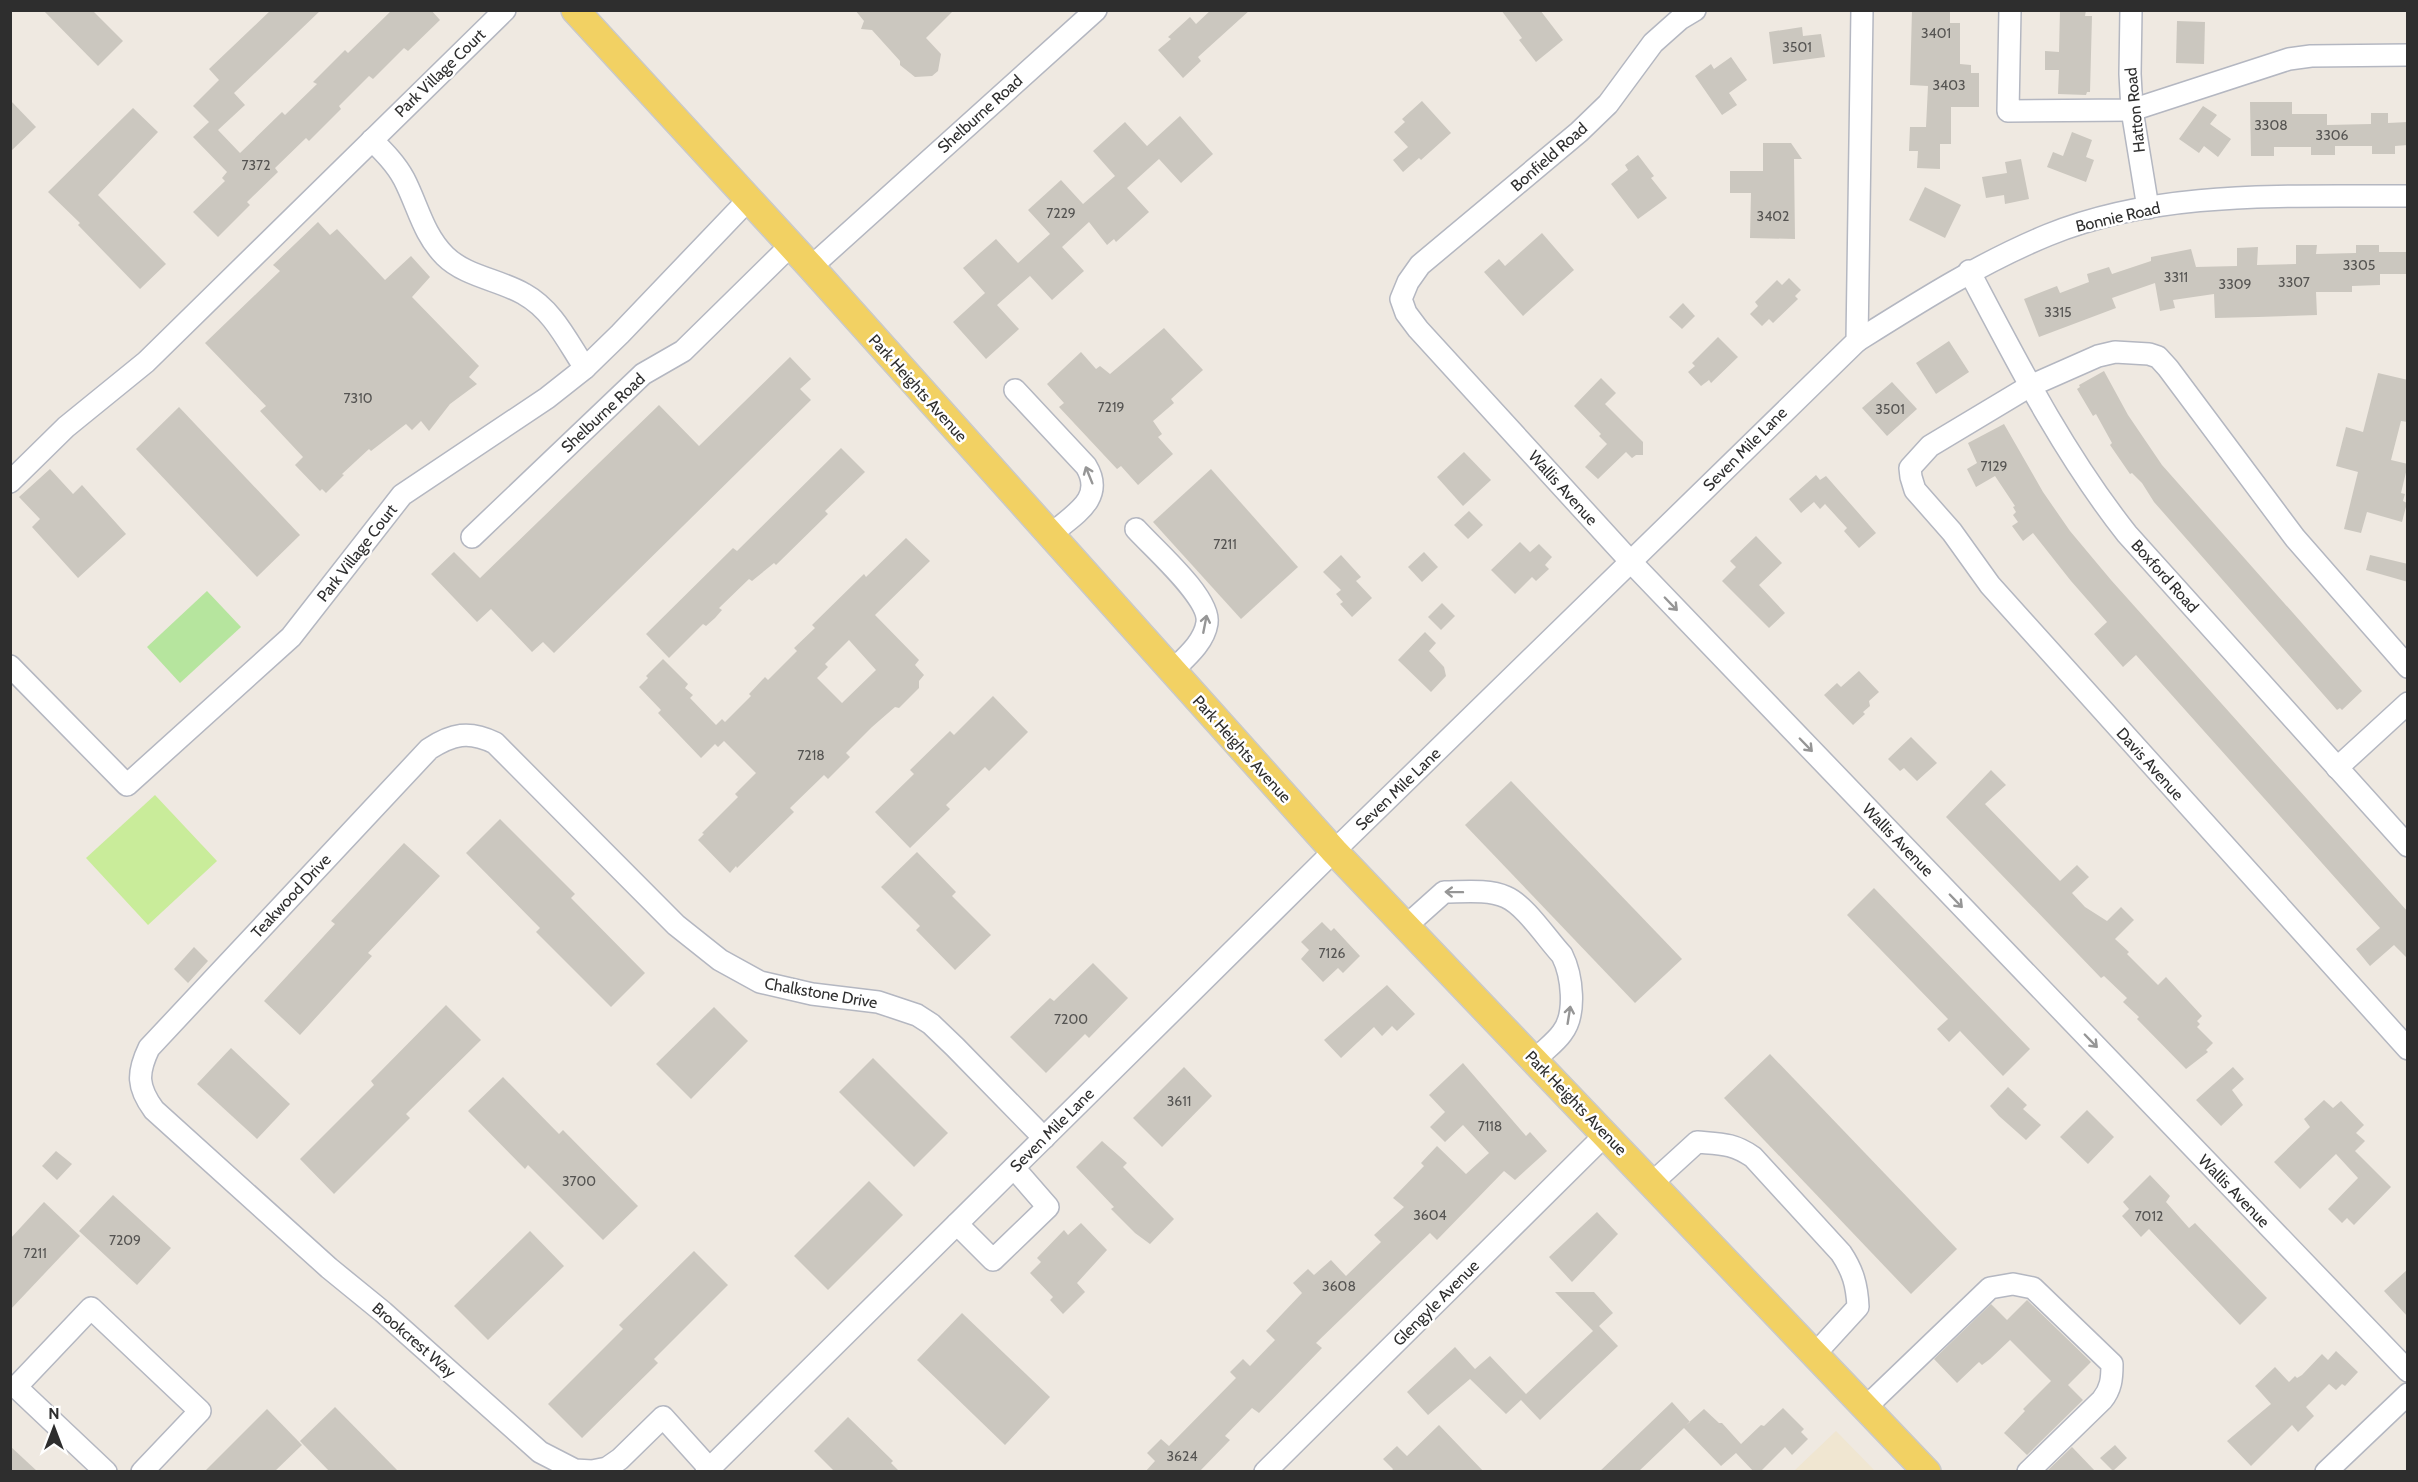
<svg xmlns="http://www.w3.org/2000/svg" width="2418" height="1482" font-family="Cabin,sans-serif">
<rect width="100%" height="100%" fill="#efe9e1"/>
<!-- education -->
<polygon fill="#f0e6d1" points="1836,1431 1875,1471 1794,1471"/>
<!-- green -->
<polygon fill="#b6e59e" points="207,591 241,627 180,683 147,647"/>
<!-- pitch -->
<polygon fill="#c9ec9a" points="155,795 217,861 148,925 86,858"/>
<!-- building -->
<g fill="#cbc7bf" fill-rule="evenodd">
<polygon points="43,10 92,10 123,41 98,66"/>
<polygon points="271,10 321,10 234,93 245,105 218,130 240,153 282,112 285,115 317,84 313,82 345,50 348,53 392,10 431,10 440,20 408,51 404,48 373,79 369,76 339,106 341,109 309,141 306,138 275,168 278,172 247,202 250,205 218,237 193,212 225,181 222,178 227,172 193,137 209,122 193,106 219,80 209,69"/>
<polygon points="855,10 954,10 926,38 941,54 938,71 932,76 915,77 900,65 900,61 872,30 861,29 864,21"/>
<polygon points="1211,10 1250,10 1198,57 1201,61 1183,78 1158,50 1171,39 1168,37 1190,17 1196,24"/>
<polygon points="1501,10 1540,10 1563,40 1536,62 1519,40 1522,38"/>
<polygon points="1912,10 1950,10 1950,23 1960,23 1960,64 1971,65 1971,73 1979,73 1979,107 1951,107 1951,144 1940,144 1940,169 1917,168 1918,151 1909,151 1910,127 1926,127 1928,86 1910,85"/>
<polygon points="2060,10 2086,10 2085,16 2092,16 2090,92 2087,92 2086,95 2058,94 2059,70 2045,70 2045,51 2059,52"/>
<polygon points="2177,21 2205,22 2204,64 2176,63"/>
<polygon points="1802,27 1803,36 1821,34 1825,57 1773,64 1769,32"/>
<polygon points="1731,57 1747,80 1729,93 1737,105 1722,115 1695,76 1711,64 1714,69"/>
<polygon points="10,100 36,127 10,152"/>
<polygon points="1422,101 1451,133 1421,160 1419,158 1403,172 1393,160 1408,147 1394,132 1405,122 1402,119"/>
<polygon points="2250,102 2292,102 2292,114 2327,114 2327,125 2371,124 2371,113 2388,113 2388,123 2408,122 2408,145 2395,146 2395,154 2372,154 2372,146 2335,146 2335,155 2311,155 2311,147 2274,147 2274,156 2251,156"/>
<polygon points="2203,106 2217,115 2210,124 2231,139 2218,157 2204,146 2199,153 2179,139"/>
<polygon points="133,108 158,132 98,195 166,264 140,289 78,225 80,223 48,192"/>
<polygon points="1180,116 1213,154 1181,183 1159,159 1127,188 1149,212 1116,242 1114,239 1107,245 1089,222 1062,247 1084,271 1052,300 1030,276 997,305 1019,329 986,359 953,322 985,293 963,268 996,239 1018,263 1050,234 1028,210 1061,180 1083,204 1115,176 1093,151 1125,122 1147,146"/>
<polygon points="2072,132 2092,140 2086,157 2094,160 2086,182 2047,167 2053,152 2063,156"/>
<polygon points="1763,143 1791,143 1802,159 1794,159 1795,239 1750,238 1751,193 1730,193 1730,171 1763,171"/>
<polygon points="1638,155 1654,176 1651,178 1667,198 1638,219 1611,184 1628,170 1625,165"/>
<polygon points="2021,159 2029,199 2005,204 2004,195 1986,198 1982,177 2007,173 2005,162"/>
<polygon points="1925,187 1961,205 1945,238 1909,220"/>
<polygon points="318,222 330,235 337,229 385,280 411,256 430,277 412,297 479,366 469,377 477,384 450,404 429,431 421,421 412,430 406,424 371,451 369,449 342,474 344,475 326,493 322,489 320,491 295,465 303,457 260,411 266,406 205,343 280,271 273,265"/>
<polygon points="1542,233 1574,270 1523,316 1484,272 1499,259 1505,266"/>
<polygon points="2296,245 2317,245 2316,254 2356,253 2356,245 2379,245 2379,252 2408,252 2408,274 2380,274 2380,285 2352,286 2352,292 2316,292 2317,315 2258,317 2215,318 2214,294 2173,300 2175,308 2160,311 2155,283 2112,298 2116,308 2039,337 2024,299 2057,286 2060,293 2089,282 2087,274 2109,267 2112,274 2151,261 2151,257 2191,249 2196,267 2237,266 2237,248 2258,247 2257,265 2296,264"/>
<polygon points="1789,278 1801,290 1795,296 1798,299 1773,323 1769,319 1762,326 1750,314 1758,306 1755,302 1777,280 1782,285"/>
<polygon points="1683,303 1695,316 1682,329 1669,317"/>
<polygon points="1164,328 1203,370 1171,399 1174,403 1153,421 1162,434 1158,437 1173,454 1138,485 1121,466 1117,469 1059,407 1064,403 1047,384 1081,352 1096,369 1100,366 1110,374"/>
<polygon points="1718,337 1738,357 1711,383 1709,380 1701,386 1688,372 1695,366 1692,363"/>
<polygon points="1949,341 1969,372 1936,394 1916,363"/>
<polygon points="790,357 811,379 800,389 811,400 554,653 543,642 532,652 491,609 477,622 431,574 454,552 480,578 659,405 699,446"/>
<polygon points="2104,371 2128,415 2162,465 2362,691 2342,710 2340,708 2337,710 2191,544 2154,502 2142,483 2132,473 2130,474 2110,445 2112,443 2096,414 2093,416 2077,389 2080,387 2079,385"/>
<polygon points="2378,373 2408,380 2408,422 2401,421 2391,460 2408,464 2401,493 2405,494 2403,501 2407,503 2402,522 2367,512 2361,533 2344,529 2358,472 2336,466 2346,427 2363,432"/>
<polygon points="1601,378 1616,393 1605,404 1643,442 1643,455 1636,455 1632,458 1626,452 1598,479 1585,467 1607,444 1599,436 1601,434 1574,406"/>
<polygon points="1892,382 1917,409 1887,436 1862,408"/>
<polygon points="179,407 300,535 257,577 136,449"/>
<polygon points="2004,424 2043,492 2070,531 2111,580 2408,912 2408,959 2394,945 2370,966 2356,949 2380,928 2136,655 2123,667 2094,634 2107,622 2071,581 2033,533 2023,541 2012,526 2018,522 2013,515 2016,512 2013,507 2015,506 1995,476 1976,487 1967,469 1977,463 1968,443"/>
<polygon points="841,448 865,472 825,511 828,514 776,565 774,563 752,581 749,579 719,608 722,610 715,618 706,626 703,624 669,658 646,634 733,548 737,551"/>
<polygon points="1464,452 1491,480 1463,506 1437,477"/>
<polygon points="50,469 73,494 82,485 126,534 78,578 32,527 40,519 19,497"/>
<polygon points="1211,469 1298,567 1241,619 1153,522"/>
<polygon points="1816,475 1820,480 1826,476 1876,533 1859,548 1844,531 1847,528 1825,504 1820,509 1814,502 1801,513 1789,499"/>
<polygon points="1469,511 1483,525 1468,539 1454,525"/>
<polygon points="1756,536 1782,563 1759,585 1785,613 1769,628 1722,581 1736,567 1730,561"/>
<path d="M906,538L930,561L875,615L919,660L915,665L924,675L919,681V688L899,708L895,707L872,727L846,753L850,757L828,779L824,775L790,808L794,812L737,868L736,866L730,873L698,840L704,834L702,833L738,797L735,794L756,773L724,741L718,747L715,744L701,758L658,713L661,710L639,687L648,678L646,676L663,659L688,684L685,688L693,695L690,698L716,725L722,719L725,722L751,696L749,694L765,677L768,680L797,651L794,648L815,628L812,625L864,574L866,577ZM849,640L876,670L842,703L817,678L828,667L825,664Z"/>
<polygon points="1520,542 1530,552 1539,544 1552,557 1545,565 1549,569 1536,581 1532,577 1515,594 1491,570"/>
<polygon points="1424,552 1438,567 1422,582 1408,567"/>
<polygon points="1341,555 1361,577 1356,581 1372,598 1352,617 1340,604 1343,602 1336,594 1341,590 1323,572"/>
<polygon points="2370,555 2408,564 2408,582 2366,570"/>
<polygon points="1442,603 1455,616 1441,630 1428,617"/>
<polygon points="1425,632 1436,643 1429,651 1444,667 1446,676 1431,692 1398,660"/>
<polygon points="1859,671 1879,692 1869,701 1870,706 1863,712 1865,714 1853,725 1824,695 1837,683 1841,687"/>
<polygon points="993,696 1028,732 989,771 985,767 946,805 950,809 910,848 875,812 914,774 910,770 950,731 954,735"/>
<polygon points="1911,737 1937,763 1917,781 1904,768 1900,771 1888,759"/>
<polygon points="1991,770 2006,785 1985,804 2060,881 2077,865 2089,877 2072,893 2085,907 2107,921 2121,907 2134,920 2115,939 2129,952 2127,954 2158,985 2166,977 2202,1016 2197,1021 2200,1024 2197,1027 2213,1043 2206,1050 2208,1052 2186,1069 2137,1019 2139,1017 2123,1002 2127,998 2104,976 2101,978 1946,817"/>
<polygon points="1511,781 1682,959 1635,1003 1465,825"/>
<polygon points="500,819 575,894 571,898 645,973 611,1007 536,932 540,928 466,853"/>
<polygon points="404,843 440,876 368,953 372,956 300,1035 264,1001 335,924 331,921"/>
<polygon points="917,852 956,892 952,896 991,935 955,970 916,930 920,926 881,887"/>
<polygon points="1874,888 2030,1049 2003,1076 1960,1031 1949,1042 1937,1029 1948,1019 1847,915"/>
<polygon points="1322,922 1331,931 1334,928 1360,956 1343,973 1338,968 1323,982 1301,959 1309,950 1301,942"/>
<polygon points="194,947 208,961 188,983 174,969"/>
<polygon points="1093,963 1128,998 1089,1038 1085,1034 1046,1073 1010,1037 1050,998 1054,1001"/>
<polygon points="1387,985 1415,1014 1397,1031 1392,1026 1382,1036 1374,1027 1341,1058 1324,1040"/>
<polygon points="446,1005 481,1040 406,1114 410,1118 334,1194 300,1159 374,1085 371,1081"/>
<polygon points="714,1007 748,1041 691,1099 656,1064"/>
<polygon points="231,1048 290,1104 257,1139 197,1084"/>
<polygon points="1770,1054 1957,1249 1911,1294 1724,1098"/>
<polygon points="873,1058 948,1133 914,1167 839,1092"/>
<polygon points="1463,1063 1526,1136 1530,1132 1547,1151 1515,1180 1504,1171 1437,1240 1430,1233 1316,1343 1322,1348 1259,1413 1252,1408 1225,1436 1230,1440 1199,1472 1145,1472 1155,1461 1147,1453 1161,1439 1169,1446 1236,1378 1230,1372 1243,1359 1250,1366 1275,1340 1266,1331 1302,1293 1293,1283 1308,1269 1314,1275 1331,1260 1346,1276 1381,1242 1374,1235 1404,1207 1393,1198 1424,1166 1421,1163 1437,1146 1466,1174 1489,1153 1463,1125 1445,1142 1430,1127 1445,1112 1429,1095"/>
<polygon points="1184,1067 1212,1096 1162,1147 1133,1118"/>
<polygon points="2233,1067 2244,1079 2232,1090 2243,1105 2221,1126 2196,1100"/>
<polygon points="503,1077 559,1134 563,1130 638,1206 603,1240 528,1165 525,1169 468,1111"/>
<polygon points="2008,1087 2027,1105 2023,1109 2041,1125 2026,1140 1999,1116 1990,1106"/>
<polygon points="2324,1100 2333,1108 2341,1101 2364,1125 2356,1133 2365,1141 2355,1151 2391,1187 2354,1225 2347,1218 2342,1223 2328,1209 2358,1178 2336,1154 2300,1189 2274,1162 2310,1127 2304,1119"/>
<polygon points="2087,1110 2114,1137 2088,1164 2060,1137"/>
<polygon points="1102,1141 1127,1163 1123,1167 1174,1219 1150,1244 1135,1233 1111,1209 1114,1207 1076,1167"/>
<polygon points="56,1151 72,1164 57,1180 42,1166"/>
<polygon points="2150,1175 2170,1196 2166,1202 2189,1228 2195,1223 2267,1298 2240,1325 2149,1229 2141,1237 2122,1216 2129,1209 2123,1202"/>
<polygon points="869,1181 903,1215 828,1290 794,1256"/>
<polygon points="113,1195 171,1248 137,1285 79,1231"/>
<polygon points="44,1202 80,1236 10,1310 10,1239"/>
<polygon points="1597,1212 1618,1234 1572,1282 1549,1257"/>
<polygon points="1081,1223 1107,1250 1077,1283 1085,1292 1063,1314 1050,1300 1053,1297 1030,1273 1041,1262 1037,1258 1064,1230 1068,1235"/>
<polygon points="530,1231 564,1266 488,1340 454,1306"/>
<polygon points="694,1251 728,1285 654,1359 658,1363 582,1438 548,1404 623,1329 619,1325"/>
<polygon points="2408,1269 2408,1317 2384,1291"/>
<polygon points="1555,1292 1594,1292 1613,1313 1599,1326 1618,1346 1540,1420 1521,1400 1506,1414 1470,1379 1428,1415 1407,1392 1455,1347 1475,1369 1490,1356 1526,1394 1593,1331"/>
<polygon points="2027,1300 2091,1362 2068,1385 2083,1400 2027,1455 2004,1433 2025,1411 2023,1409 2051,1381 2010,1340 1990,1359 1982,1365 1979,1362 1957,1383 1934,1359 1991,1304 2007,1320"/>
<polygon points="962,1313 1050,1397 1005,1445 917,1360"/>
<polygon points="2336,1351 2358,1372 2345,1386 2342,1384 2336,1390 2329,1384 2306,1407 2314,1416 2298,1432 2292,1425 2251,1466 2227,1441 2271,1404 2255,1386 2275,1367 2289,1382 2295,1376 2297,1378 2302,1375 2322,1354 2328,1360"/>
<polygon points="1672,1402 1690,1422 1686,1425 1704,1409 1719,1423 1722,1423 1741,1444 1761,1425 1764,1426 1783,1408 1804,1429 1801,1432 1808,1439 1792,1455 1785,1447 1760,1472 1754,1472 1736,1453 1721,1466 1684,1428 1638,1472 1599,1472"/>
<polygon points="335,1407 399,1472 330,1472 300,1441"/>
<polygon points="267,1409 302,1445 274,1472 204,1472"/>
<polygon points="848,1417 893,1461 891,1463 900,1472 835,1472 814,1451"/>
<polygon points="1439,1425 1484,1472 1391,1472 1393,1469 1383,1459 1397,1446 1407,1456"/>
<polygon points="2115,1445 2127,1458 2113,1471 2100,1458"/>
<polygon points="10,1446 38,1472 10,1472"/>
<polygon points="2072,1447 2096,1472 2048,1470"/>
</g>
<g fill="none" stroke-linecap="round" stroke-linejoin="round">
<defs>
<g id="minor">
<polyline points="1695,10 1680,19 1653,43 1608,104 1579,132 1420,265 1408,282 1401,299 1406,313 1418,329 1631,562 2408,1371"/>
<polyline points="2010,10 2008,111 2132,110 2289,59 2311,56 2408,55"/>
<polyline points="2131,10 2130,74 2132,110 2148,208"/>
<path d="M372,140C384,152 396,164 404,179C418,206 423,234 445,256C465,276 500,280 524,294C553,310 567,341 585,368"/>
<polyline points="811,267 1096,10"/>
<path d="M1969,271C2017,362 2063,453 2127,534L2408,846"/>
<path d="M1857,341C1919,302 1980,263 2048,235C2161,189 2288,197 2408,196"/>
<path d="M1015,390L1086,466C1106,499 1073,515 1050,535"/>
<polyline points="10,482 66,427 146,362 505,10"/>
<path d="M1136,529C1153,548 1211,598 1207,623C1204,643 1185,658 1172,671"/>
<polyline points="472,537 643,374 683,351 790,246"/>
<polyline points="10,666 127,785 291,637 402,495 547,398 585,368 620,334 748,200"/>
<polyline points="2408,667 2295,538 2168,368 2158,357 2149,354 2115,352 2098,356 2030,386 1930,446 1910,468 1911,477 1915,490 1952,532 1990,585 2408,1049"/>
<polyline points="2337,768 2408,703"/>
<path d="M1406,926L1444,892C1463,892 1488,889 1506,897C1525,905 1547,939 1562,955C1572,975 1577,1014 1562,1033C1555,1043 1543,1051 1535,1060"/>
<path d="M1652,1183L1697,1142C1721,1144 1733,1143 1753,1157L1841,1253C1853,1271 1857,1285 1858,1307L1815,1354"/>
<polyline points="957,1224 993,1260 1048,1207 1014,1168"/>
<path d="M1866,1407L1990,1288L2013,1284L2033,1288L2112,1364C2112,1379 2111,1389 2102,1400L2028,1472"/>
<path d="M709,1468L663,1417L620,1459L607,1468L592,1471L575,1470L540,1452L383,1312L329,1268L154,1110C137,1087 137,1073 149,1048L429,749C452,734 469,730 495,743L676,925L720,960L760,982L812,994L878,1002L917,1015L931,1024L955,1047L1044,1138"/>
<polyline points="106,1472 16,1387 91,1308 200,1411 142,1472"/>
<polyline points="706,1472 1334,851 1857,341 1862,10"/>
<polyline points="1265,1472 1606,1134"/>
<polyline points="2326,1472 2408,1394"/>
</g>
<polyline id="major" points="575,10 811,267 1334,851 1927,1472"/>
</defs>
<!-- minor casing -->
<use href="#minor" stroke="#b4b7c1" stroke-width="24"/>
<!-- major casing -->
<use href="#major" stroke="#c9c9c9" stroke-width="30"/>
<!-- minor -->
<use href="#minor" stroke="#fff" stroke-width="21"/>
<!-- major -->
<use href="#major" stroke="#f2d163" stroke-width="27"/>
</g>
<!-- one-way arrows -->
<defs><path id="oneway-shaft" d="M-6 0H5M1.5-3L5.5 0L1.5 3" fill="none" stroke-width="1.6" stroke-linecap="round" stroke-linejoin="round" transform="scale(1.5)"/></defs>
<g stroke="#969696">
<use href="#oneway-shaft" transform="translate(1089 475) rotate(-112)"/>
<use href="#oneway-shaft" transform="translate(1671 604) rotate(46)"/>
<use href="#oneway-shaft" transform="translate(1205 624) rotate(-79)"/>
<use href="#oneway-shaft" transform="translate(1806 745) rotate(46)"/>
<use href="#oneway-shaft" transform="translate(1454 892) rotate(-179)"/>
<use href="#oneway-shaft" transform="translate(1956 901) rotate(46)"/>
<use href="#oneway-shaft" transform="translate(1569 1015) rotate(-81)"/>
<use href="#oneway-shaft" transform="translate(2091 1041) rotate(46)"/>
</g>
<g text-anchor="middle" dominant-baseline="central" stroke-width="5" stroke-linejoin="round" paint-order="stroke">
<!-- number labels -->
<g font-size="14" fill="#555452">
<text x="1936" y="33">3401</text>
<text x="1797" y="47">3501</text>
<text x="1949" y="85">3403</text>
<text x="2271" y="125">3308</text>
<text x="2332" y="135">3306</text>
<text x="256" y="165">7372</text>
<text x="1061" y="213">7229</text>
<text x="1773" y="216">3402</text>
<text x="2359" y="265">3305</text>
<text x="2176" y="277">3311</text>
<text x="2294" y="282">3307</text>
<text x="2235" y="284">3309</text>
<text x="2058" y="312">3315</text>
<text x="358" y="398">7310</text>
<text x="1111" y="407">7219</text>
<text x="1890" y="409">3501</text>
<text x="1994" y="466">7129</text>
<text x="1225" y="544">7211</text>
<text x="811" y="755">7218</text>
<text x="1332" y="953">7126</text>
<text x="1071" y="1019">7200</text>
<text x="1179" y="1101">3611</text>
<text x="1490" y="1126">7118</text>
<text x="579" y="1181">3700</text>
<text x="1430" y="1215">3604</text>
<text x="2149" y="1216">7012</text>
<text x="125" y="1240">7209</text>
<text x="35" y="1253">7211</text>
<text x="1339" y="1286">3608</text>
<text x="1182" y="1456">3624</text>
</g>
<!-- street labels -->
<g font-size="16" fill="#2e2e2e" stroke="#fff">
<text transform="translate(440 73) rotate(-44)">Park Village Court</text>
<text transform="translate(2135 110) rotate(-96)">Hatton Road</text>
<text transform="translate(980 114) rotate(-42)">Shelburne Road</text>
<text transform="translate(1549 157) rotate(-41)">Bonfield Road</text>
<text transform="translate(2118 217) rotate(-13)">Bonnie Road</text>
<text transform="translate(918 388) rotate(48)">Park Heights Avenue</text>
<text transform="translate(603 413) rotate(-43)">Shelburne Road</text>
<text transform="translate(1745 449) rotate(-45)">Seven Mile Lane</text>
<text transform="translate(1563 488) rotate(48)">Wallis Avenue</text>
<text transform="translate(357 553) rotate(-52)">Park Village Court</text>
<text transform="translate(2165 576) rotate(48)">Boxford Road</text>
<text transform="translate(1242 749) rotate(48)">Park Heights Avenue</text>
<text transform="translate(2150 764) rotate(48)">Davis Avenue</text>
<text transform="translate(1398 789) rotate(-44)">Seven Mile Lane</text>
<text transform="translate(1898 840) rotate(46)">Wallis Avenue</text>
<text transform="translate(291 896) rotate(-47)">Teakwood Drive</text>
<text transform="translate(821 993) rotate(10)">Chalkstone Drive</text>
<text transform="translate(1576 1103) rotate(46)">Park Heights Avenue</text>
<text transform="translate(1052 1130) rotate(-45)">Seven Mile Lane</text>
<text transform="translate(2234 1191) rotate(46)">Wallis Avenue</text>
<text transform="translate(1436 1303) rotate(-45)">Glengyle Avenue</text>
<text transform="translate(414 1340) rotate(41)">Brookcrest Way</text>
</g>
</g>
<!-- border -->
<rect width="2418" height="1482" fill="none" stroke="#2e2e2e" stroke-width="24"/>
<!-- north arrow -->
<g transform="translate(54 1428)" stroke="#ffffff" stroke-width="4.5" paint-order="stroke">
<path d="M0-4.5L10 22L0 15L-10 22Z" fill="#2e2e2e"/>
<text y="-9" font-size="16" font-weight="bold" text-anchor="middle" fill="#2e2e2e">N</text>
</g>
</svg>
